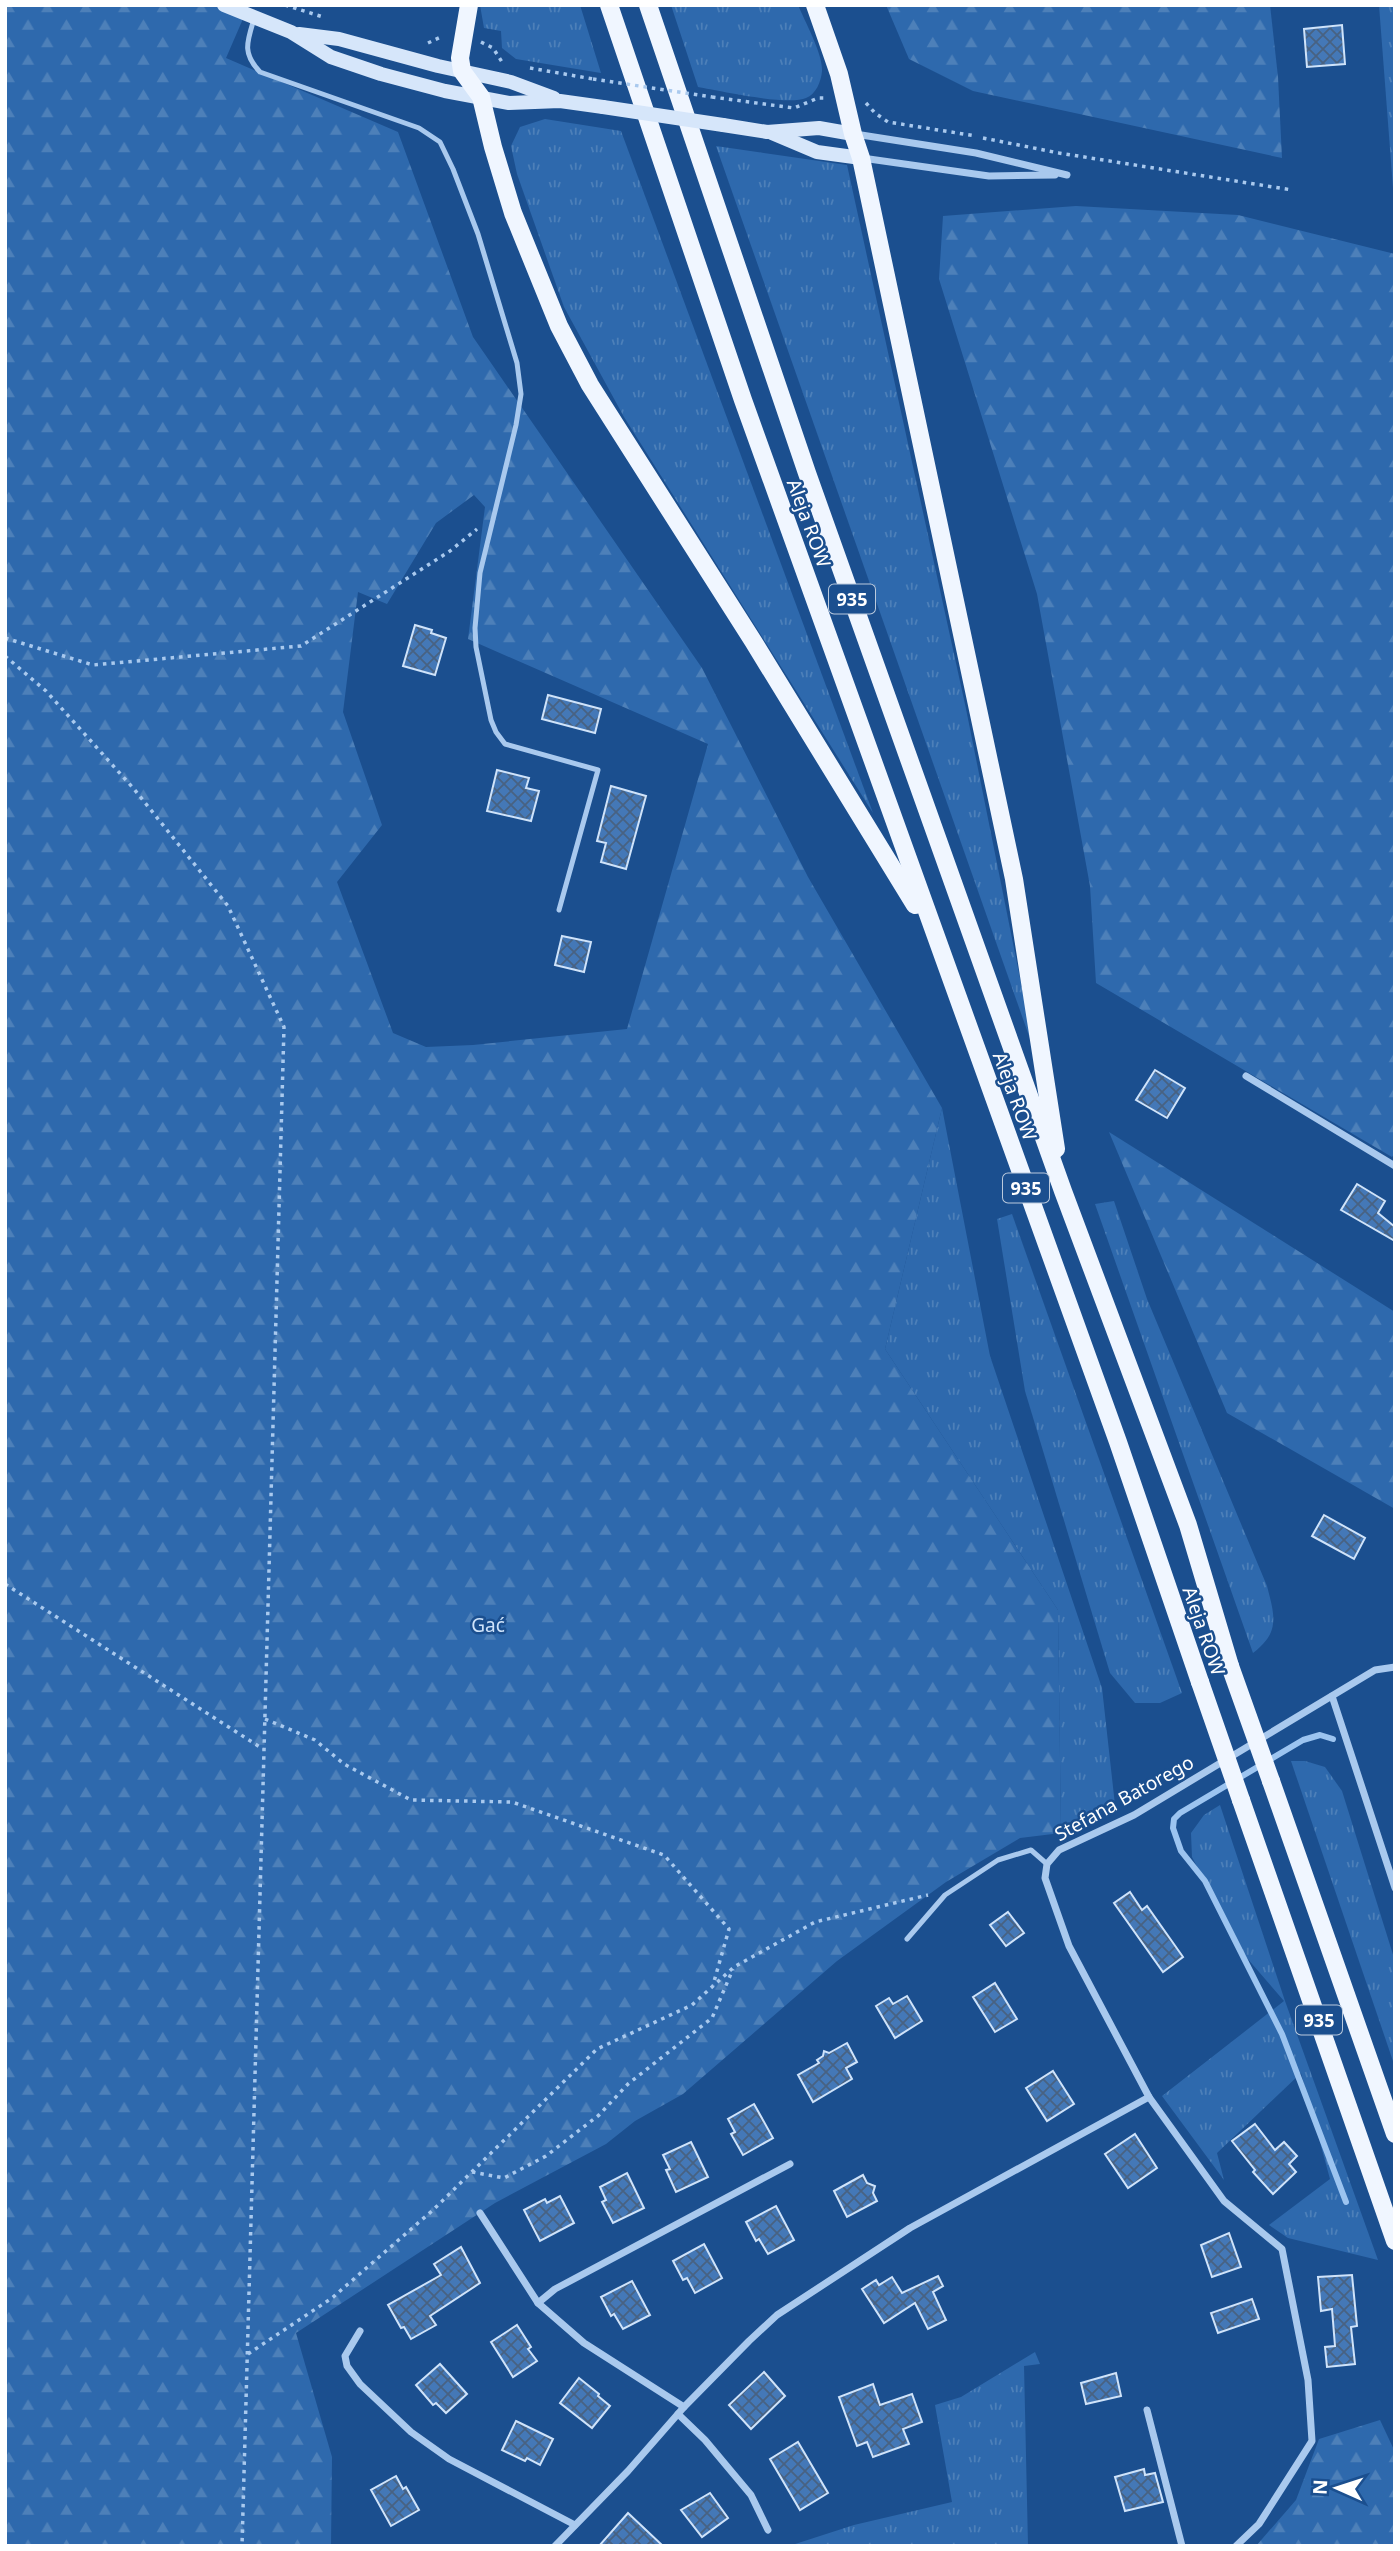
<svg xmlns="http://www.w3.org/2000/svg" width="1400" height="2551" font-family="'Noto Sans',sans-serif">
<defs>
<pattern id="grass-tufts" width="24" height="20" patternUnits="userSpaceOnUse" patternTransform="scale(1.75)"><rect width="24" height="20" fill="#2e69ad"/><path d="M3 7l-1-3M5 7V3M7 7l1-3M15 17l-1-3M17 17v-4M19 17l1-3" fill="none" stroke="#4d80b9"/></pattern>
<pattern id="forest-firs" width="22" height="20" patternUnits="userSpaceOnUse" patternTransform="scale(1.75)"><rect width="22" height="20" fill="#2e69ad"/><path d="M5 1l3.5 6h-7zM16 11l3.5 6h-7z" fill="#4d80b9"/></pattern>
<pattern id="building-cross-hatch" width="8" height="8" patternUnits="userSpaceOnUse" patternTransform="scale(1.75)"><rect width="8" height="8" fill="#4478b7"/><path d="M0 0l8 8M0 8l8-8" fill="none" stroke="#486282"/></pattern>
</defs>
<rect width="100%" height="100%" fill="#1b4f8f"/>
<!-- grass -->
<g fill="url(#grass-tufts)">
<polygon points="480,5 580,5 601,73 516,59 502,48 501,31 484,28"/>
<path d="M671,5H798C805,22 823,54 822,71C821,82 816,94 806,98C788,106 721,91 698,87Z"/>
<polygon points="1379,5 1395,5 1395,214"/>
<polygon points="545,119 621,131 873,813 624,417 564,307 517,174 511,146 520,127"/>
<polygon points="716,146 847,165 966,709 1035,1053"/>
<polygon points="942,1108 990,1356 1102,1688 1115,1805 1061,1833 1058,1610 885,1349"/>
<path d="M1114,1201L1147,1299L1267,1586C1275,1617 1280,1632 1253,1653L1095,1204Z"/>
<polygon points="1012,1214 1182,1693 1160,1703 1135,1703 1110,1673 1025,1391 997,1219"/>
<polygon points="1291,1761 1305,1761 1325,1767 1342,1791 1395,1961 1395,2067"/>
<polygon points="1220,1805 1285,2001 1378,2260 1288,2238 1269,2225 1330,2179 1301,2073 1217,2153 1224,2180 1162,2096 1284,2001 1240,1950 1192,1857 1191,1833 1204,1815"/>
<polygon points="1035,2352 1040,2364 1024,2366 1028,2546 789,2546 854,2525 952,2502 935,2405 961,2397"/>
</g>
<!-- forest -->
<g fill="url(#forest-firs)" fill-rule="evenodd">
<path d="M5,5H249L226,58L398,132L473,337L702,668L808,877L942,1108L885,1349L1058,1610L1061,1833L1020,1838L946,1882L837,1961L683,2094L635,2121L606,2144L495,2203L296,2333L332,2457L331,2546H5ZM474,495L485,507L468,639L708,744L627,1029L473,1045L426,1047L393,1033L337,882L382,825L343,712L358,592L387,604L436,523Z"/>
<polygon points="886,5 1270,5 1278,77 1282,158 973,91 909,59"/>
<polygon points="1076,206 1238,215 1395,254 1395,1153 1392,1157 1096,983 1090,886 1037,594 939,279 943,216"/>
<polygon points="1109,1132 1395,1312 1395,1509 1227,1413"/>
<polygon points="1380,2420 1395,2452 1395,2546 1256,2546 1296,2500 1319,2439"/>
</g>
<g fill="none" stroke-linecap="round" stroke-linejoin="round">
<!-- stream -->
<polyline stroke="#9cc4f0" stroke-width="6" points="1333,1739 1320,1735 1303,1740 1180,1813 1174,1819 1173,1828 1181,1851 1205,1881 1282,2034 1346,2202"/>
</g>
<!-- building -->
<g fill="url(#building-cross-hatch)" stroke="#cfe3fa" stroke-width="2">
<polygon points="1342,25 1345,64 1307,67 1304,29"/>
<polygon points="415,625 432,630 431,633 446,638 435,675 403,666"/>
<polygon points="548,695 601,709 595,733 542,719"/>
<polygon points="497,770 529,778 526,788 539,791 531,821 487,811"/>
<polygon points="611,786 646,796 626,869 601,862 606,843 597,841"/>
<polygon points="562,936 591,942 584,972 555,965"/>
<polygon points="1155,1070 1185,1088 1167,1118 1136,1100"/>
<polygon points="1357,1184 1385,1201 1378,1213 1395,1227 1395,1241 1341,1210"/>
<polygon points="1324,1515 1365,1538 1354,1559 1312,1536"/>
<polygon points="1130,1892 1142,1910 1147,1906 1183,1957 1163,1972 1114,1903"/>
<polygon points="1008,1912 1024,1933 1006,1946 990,1925"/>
<polygon points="995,1983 1017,2019 995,2032 973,1997"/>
<polygon points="907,1996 922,2021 895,2038 876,2006 889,1998 893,2004"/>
<polygon points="847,2043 857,2062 846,2068 852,2079 813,2102 798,2075 819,2063 817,2060 823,2056 824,2051 829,2053"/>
<polygon points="1053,2071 1074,2104 1047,2121 1026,2088"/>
<polygon points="754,2104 773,2138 743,2155 731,2134 735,2132 728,2119"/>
<polygon points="1255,2124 1275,2150 1284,2142 1297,2156 1289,2164 1296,2172 1273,2194 1253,2172 1255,2170 1232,2141"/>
<polygon points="1135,2134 1157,2168 1128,2188 1105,2154"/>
<polygon points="691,2142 708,2177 676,2192 666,2170 670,2169 663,2155"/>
<polygon points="627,2173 644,2208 613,2223 602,2202 606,2200 600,2187"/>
<polygon points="863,2175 867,2183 875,2186 873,2193 877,2201 847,2217 834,2191"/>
<polygon points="560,2196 574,2223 540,2241 524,2210 545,2199 547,2203"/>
<polygon points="776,2206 794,2240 768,2254 759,2239 756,2241 746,2222"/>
<polygon points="1229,2233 1241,2267 1212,2277 1201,2245"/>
<polygon points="704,2244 722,2278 695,2293 687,2278 683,2280 673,2261"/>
<polygon points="461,2247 480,2283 430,2316 436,2325 411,2339 404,2327 401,2328 388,2305 441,2275 434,2264"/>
<polygon points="1352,2275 1357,2326 1351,2327 1355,2364 1327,2367 1325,2347 1335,2346 1332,2309 1321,2311 1318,2277"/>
<polygon points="938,2276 943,2286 933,2292 946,2320 928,2329 915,2303 884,2323 862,2289 876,2280 879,2285 892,2277 902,2293"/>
<polygon points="632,2281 650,2315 623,2329 614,2314 611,2316 601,2297"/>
<polygon points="1252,2299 1259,2319 1218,2333 1211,2313"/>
<polygon points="517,2325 531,2347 528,2349 537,2361 513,2377 491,2342"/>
<polygon points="440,2364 467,2394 446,2413 436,2403 433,2405 416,2385"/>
<polygon points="764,2372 785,2396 751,2429 729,2405"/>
<polygon points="1116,2373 1121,2396 1086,2404 1081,2383"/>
<polygon points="579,2378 599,2394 598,2396 610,2406 592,2428 560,2403"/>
<polygon points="873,2384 880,2405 912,2394 922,2422 903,2429 909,2444 873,2457 867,2442 857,2446 839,2397"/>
<polygon points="516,2421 553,2439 540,2465 527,2458 525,2461 502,2450"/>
<polygon points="798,2442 828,2493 800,2510 770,2459"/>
<polygon points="1144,2469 1145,2475 1155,2473 1163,2502 1125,2511 1115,2477"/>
<polygon points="396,2476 403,2489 406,2487 419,2510 391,2526 371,2490"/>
<polygon points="710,2493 728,2518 702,2537 681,2510"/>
<polygon points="628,2513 663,2546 599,2546"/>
</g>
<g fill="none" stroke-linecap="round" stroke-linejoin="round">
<!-- path -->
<g stroke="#a9c9ee" stroke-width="3.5" stroke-dasharray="3.5 5" stroke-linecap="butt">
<polyline points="285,5 323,17"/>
<polyline points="481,42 493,48 502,62"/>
<polyline points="428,43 443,36"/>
<polyline points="530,68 593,79"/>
<polyline points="712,97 794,108 818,98 825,98"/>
<polyline points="866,103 875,113 888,122 976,136"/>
<polyline points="983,138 1059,153 1292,190"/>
<polyline points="5,638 93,665 301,646 450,551 477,529"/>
<polyline points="5,656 46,691 134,789 228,906 284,1027 242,2546"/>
<polyline points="5,1584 263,1749"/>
<polyline points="265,1719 315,1740 344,1764 411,1800 512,1802 664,1855 729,1929 713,1985"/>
<polyline points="472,2172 504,2178 546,2156 599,2115 628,2084 712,2018 733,1969"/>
<polyline points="248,2354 332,2298 433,2210 597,2049 692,2005 734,1967 815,1922 928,1895"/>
</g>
<!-- lane -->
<g stroke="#a9c9ee" stroke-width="5">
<path d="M254,19C247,42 242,53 260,72L419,128L440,142L453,169L478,234L517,363L521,394L516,425L480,573L475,628L476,647L491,720L496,732L505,744L598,770L559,910"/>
<polyline points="907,1939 945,1895 998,1860 1031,1850 1047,1864"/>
</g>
<!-- street -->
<g stroke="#a9c9ee" stroke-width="7">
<polyline points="855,134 976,153 1067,175"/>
<polyline points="862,158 989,176 1055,175"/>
<polyline points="1246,1076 1395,1166"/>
<polyline points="1332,1696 1395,1888"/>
<polyline points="480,2213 538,2303 584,2343 684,2407"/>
<polyline points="538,2303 555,2289 790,2164"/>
<polyline points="360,2331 345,2356 347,2366 360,2384 411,2432 449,2459 575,2525"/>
<polyline points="1147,2410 1182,2546"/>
<polyline points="678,2414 705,2440 751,2495 768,2530"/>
<polyline points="555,2546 628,2471 684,2407 749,2341 777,2315 910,2228 1149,2097"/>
<polyline points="1236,2546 1259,2524 1312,2441 1308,2380 1282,2249 1224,2201 1149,2097 1069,1946 1045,1878 1047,1864 1059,1850 1134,1815 1375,1670 1395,1667"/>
</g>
<!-- secondary -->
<g stroke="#d6e6fa" stroke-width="14">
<polyline points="224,5 291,32 331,57 381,74 445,91 509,103 560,101 603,107"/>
<polyline points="299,34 339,39 438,66 511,82 554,98"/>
<polyline points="723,125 767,132 819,128 853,134"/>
<polyline points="772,133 817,152 861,158"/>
</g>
<!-- primary -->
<g stroke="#f0f6ff" stroke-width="18">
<polyline points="469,5 460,58 462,71 481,97 493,147 513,213 559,326 590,385 753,641 915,905"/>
<polyline points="609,5 743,400 1118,1442 1200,1682"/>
<polyline points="648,5 807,473 1063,1191 1188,1525 1230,1666"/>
<polyline points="815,5 839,74 853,134 861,158 1014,879 1056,1149"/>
<polyline points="1271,1781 1395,2134"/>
<polyline points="1241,1800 1395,2241"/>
</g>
<!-- path-bridge -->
<polyline stroke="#a9c9ee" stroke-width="3.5" stroke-dasharray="3.5 5" stroke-linecap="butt" points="593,79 712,97"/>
<!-- secondary-bridge -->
<polyline stroke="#d6e6fa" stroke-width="14" points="603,107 723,125"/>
<!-- primary-bridge -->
<g stroke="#f0f6ff" stroke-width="18">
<polyline points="1230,1666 1271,1781"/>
<polyline points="1200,1682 1241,1800"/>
</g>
</g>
<g text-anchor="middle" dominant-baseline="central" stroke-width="5" stroke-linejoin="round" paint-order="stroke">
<!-- shield labels -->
<g fill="#1b4f8f" stroke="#bbcadd" stroke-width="2">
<rect x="829" y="584.5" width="46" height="29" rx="5"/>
<rect x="1003" y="1173.5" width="46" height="29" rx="5"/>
<rect x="1296" y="2005.5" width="46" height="29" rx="5"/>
</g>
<g font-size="18" font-weight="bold" fill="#fff">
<text x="852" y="599">935</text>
<text x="1026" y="1188">935</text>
<text x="1319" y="2020">935</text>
</g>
<!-- street labels -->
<g font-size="19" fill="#fff" stroke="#1b4f8f">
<text transform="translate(809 523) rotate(70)">Aleja ROW</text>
<text transform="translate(1015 1096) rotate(70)">Aleja ROW</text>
<text transform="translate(1204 1631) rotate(71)">Aleja ROW</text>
<text transform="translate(1124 1798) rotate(-29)">Stefana Batorego</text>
</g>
<!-- park labels -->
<g font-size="19" fill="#cfe3fa" stroke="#1b4f8f">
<text x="488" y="1625">Gać</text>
</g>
</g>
<!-- border -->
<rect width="1400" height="2551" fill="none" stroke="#ffffff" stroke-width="14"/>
<!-- north arrow -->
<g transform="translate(1337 2488) rotate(273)" stroke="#1b4f8f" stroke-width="5" paint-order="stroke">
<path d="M0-5L12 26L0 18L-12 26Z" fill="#ffffff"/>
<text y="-10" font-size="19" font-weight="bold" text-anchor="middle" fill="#ffffff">N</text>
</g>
</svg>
